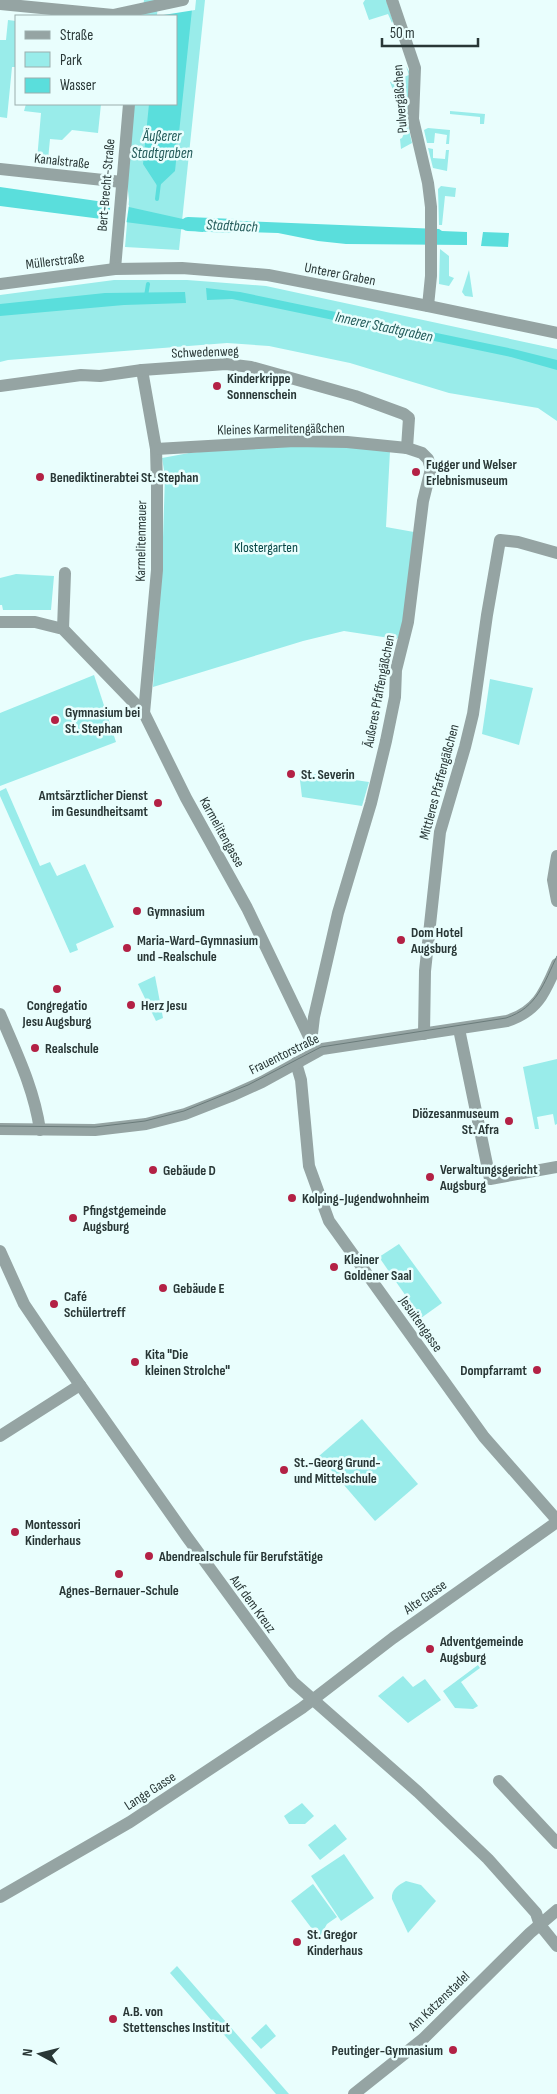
<svg xmlns="http://www.w3.org/2000/svg" width="557" height="2094" font-family="'Sofia Sans Condensed',sans-serif">
<rect width="100%" height="100%" fill="#e9fefd"/>
<!-- green -->
<g fill="#99ecea">
<polygon points="144,0 205,0 179,250 125,247 129,200 127,182 134,104 176,104 176,16 142,16"/>
<polygon points="365,0 386,0 393,21 392,23 388,14 369,20 363,3"/>
<polygon points="8,20 16,21 15,67 12,67 7,118 0,117 0,40 6,40"/>
<polygon points="406,66 411,75 407,122 412,143 401,149 400,139 402,138 407,127 390,82 409,75"/>
<polygon points="26,104 101,104 98,133 72,130 62,140 50,139 48,160 37,160 41,113 24,111"/>
<polygon points="450,111 485,114 484,124 480,124 480,117 450,114"/>
<polygon points="428,128 450,130 449,144 446,144 447,135 435,133 434,143 427,143 424,130"/>
<polygon points="428,148 433,149 433,158 445,159 446,150 449,150 447,171 433,168"/>
<polygon points="441,186 456,188 455,197 445,196 442,225 439,225 438,189"/>
<polygon points="440,249 449,256 449,276 454,278 449,286 439,284"/>
<polygon points="469,270 473,297 465,296 462,292"/>
<polygon points="114,280 187,280 266,286 557,349 557,421 538,408 449,393 350,363 269,346 227,343 8,360 0,362 0,295"/>
<polygon points="278,445 348,445 390,451 386,527 414,532 403,635 396,639 344,631 303,641 153,687 163,538 165,476 162,458 189,453"/>
<polygon points="16,574 54,576 51,610 3,610 2,605 0,605 0,578"/>
<polygon points="94,675 116,742 0,786 0,713"/>
<polygon points="490,679 533,688 519,745 482,734"/>
<polygon points="299,772 369,782 362,806 302,797"/>
<polygon points="6,788 40,866 50,862 57,876 85,864 114,927 76,944 78,950 70,953 0,796 0,791"/>
<polygon points="155,976 163,1018 156,1021 138,984"/>
<polygon points="557,1059 557,1124 555,1125 553,1114 537,1117 539,1129 535,1129 523,1067"/>
<polygon points="399,1244 442,1303 421,1318 379,1257"/>
<polygon points="362,1419 418,1484 375,1521 319,1456"/>
<polygon points="478,1665 480,1668 461,1682 478,1706 473,1709 455,1708 443,1691"/>
<polygon points="403,1676 413,1687 425,1679 441,1700 408,1723 378,1696"/>
<polygon points="302,1803 314,1816 305,1824 289,1824 284,1816"/>
<polygon points="335,1824 347,1839 320,1860 308,1845"/>
<polygon points="344,1854 374,1898 341,1921 311,1876"/>
<path d="M406,1881L421,1885L436,1901L408,1933L392,1899C391,1889 399,1885 406,1881Z"/>
<polygon points="313,1884 337,1917 327,1924 319,1938 291,1901"/>
<polygon points="177,1966 289,2094 276,2094 170,1973"/>
<polygon points="266,2024 276,2036 261,2049 251,2038"/>
</g>
<!-- water -->
<g fill="#5adedc">
<polygon points="193,0 175,171 158,187 143,164 149,104 176,104 176,16 159,16"/>
<polygon points="0,187 111,203 183,219 209,220 203,232 0,206"/>
<polygon points="220,220 439,229 442,231 467,232 467,245 346,244 318,241 278,233 214,231"/>
<polygon points="483,232 509,233 508,247 481,246"/>
<polygon points="206,288 240,292 513,349 557,360 557,370 511,357 232,299 207,300"/>
<polygon points="185,292 186,303 124,305 0,316 0,304 105,293"/>
</g>
<!-- pier -->
<g fill="#e9fefd">
<polygon points="158,0 196,0 195,10 157,16"/>
<polygon points="111,201 129,205 126,226 108,224"/>
</g>
<g fill="none" stroke-linecap="round" stroke-linejoin="round">
<!-- stream -->
<g stroke="#5adedc" stroke-width="4">
<polyline points="157,199 159,183"/>
<polyline points="146,296 148,284"/>
</g>
<!-- canal -->
<polyline stroke="#5adedc" stroke-width="14" points="188,224 234,226"/>
<!-- minor -->
<g stroke="#95a4a3" stroke-width="12">
<polyline points="392,0 415,68 413,119 428,183 431,207 431,276 428,306"/>
<polyline points="0,4 113,15 183,0"/>
<polyline points="0,169 122,182"/>
<polyline points="115,269 129,104"/>
<polyline points="142,370 156,449 157,485 157,570 144,713"/>
<polyline points="0,386 81,375 100,376 142,370 226,364 251,367 355,396 404,414 409,418 407,448 422,453 428,459 431,469 423,501 408,622 396,670 395,697 386,741 371,803 338,913 314,1017 311,1042"/>
<polyline points="156,449 295,441 347,442 407,448"/>
<polyline points="0,622 35,622 63,629 144,713 186,798 247,908 312,1043"/>
<polyline points="63,629 65,573"/>
<polyline points="557,856 553,880 557,901"/>
<path d="M0,1014C16,1052 34,1088 40,1130"/>
<polyline points="459,1029 490,1179 557,1167"/>
<polyline points="424,1034 425,971 440,832 465,747 473,714 487,615 500,540 518,542 557,553"/>
<polyline points="296,1063 301,1080 309,1166 329,1221 484,1437 557,1520"/>
<path d="M0,1129L95,1130L146,1124L185,1114L231,1096L262,1082L322,1049L507,1021C538,1011 545,992 557,964"/>
<polyline points="0,1251 24,1304 47,1338 187,1537 293,1682 418,1792 488,1859 536,1913 540,1925 557,1946"/>
<polyline points="0,1436 80,1385"/>
<polyline points="499,1781 557,1843"/>
<polyline points="0,1897 130,1822 302,1708 393,1638 557,1522"/>
<polyline points="354,2094 423,2039 530,1933 557,1910"/>
</g>
<!-- tertiary -->
<polyline stroke="#95a4a3" stroke-width="12" points="0,284 115,269 182,268 268,275 428,306 557,333"/>
<!-- tram -->
<path stroke="#6b7c7b" stroke-width="1" d="M0,1126L95,1127L145,1121L184,1111L248,1085L321,1047L506,1018C537,1008 544,983 557,956"/>
</g>
<!-- markers -->
<g fill="#b32145" stroke="#e9fefd" stroke-width="2">
<circle cx="217" cy="386" r="5"/>
<circle cx="416" cy="472" r="5"/>
<circle cx="40" cy="477" r="5"/>
<circle cx="55" cy="720" r="5"/>
<circle cx="291" cy="774" r="5"/>
<circle cx="158" cy="803" r="5"/>
<circle cx="137" cy="911" r="5"/>
<circle cx="401" cy="940" r="5"/>
<circle cx="127" cy="948" r="5"/>
<circle cx="57" cy="989" r="5"/>
<circle cx="131" cy="1005" r="5"/>
<circle cx="35" cy="1048" r="5"/>
<circle cx="509" cy="1121" r="5"/>
<circle cx="153" cy="1170" r="5"/>
<circle cx="430" cy="1177" r="5"/>
<circle cx="292" cy="1198" r="5"/>
<circle cx="73" cy="1218" r="5"/>
<circle cx="334" cy="1267" r="5"/>
<circle cx="163" cy="1288" r="5"/>
<circle cx="54" cy="1304" r="5"/>
<circle cx="135" cy="1362" r="5"/>
<circle cx="537" cy="1370" r="5"/>
<circle cx="284" cy="1470" r="5"/>
<circle cx="15" cy="1532" r="5"/>
<circle cx="149" cy="1556" r="5"/>
<circle cx="119" cy="1574" r="5"/>
<circle cx="430" cy="1649" r="5"/>
<circle cx="297" cy="1942" r="5"/>
<circle cx="113" cy="2019" r="5"/>
<circle cx="453" cy="2050" r="5"/>
</g>
<g text-anchor="middle" dominant-baseline="central" stroke-width="5" stroke-linejoin="round" paint-order="stroke">
<!-- street labels -->
<g font-size="14" fill="#293736" stroke="#e9fefd">
<text transform="translate(400 99) rotate(-94)">Pulvergäßchen</text>
<text transform="translate(62 161) rotate(6)">Kanalstraße</text>
<text transform="translate(106 185) rotate(-85)">Bert-Brecht-Straße</text>
<text transform="translate(55 261) rotate(-7)">Müllerstraße</text>
<text transform="translate(340 274) rotate(11)">Unterer Graben</text>
<text transform="translate(205 352) rotate(-2)">Schwedenweg</text>
<text transform="translate(281 429) rotate(-1)">Kleines Karmelitengäßchen</text>
<text transform="translate(141 541) rotate(-89)">Karmelitenmauer</text>
<text transform="translate(379 691) rotate(-79)">Äußeres Pfaffengäßchen</text>
<text transform="translate(439 782) rotate(-75)">Mittleres Pfaffengäßchen</text>
<text transform="translate(222 832) rotate(61)">Karmelitengasse</text>
<text transform="translate(284 1054) rotate(-26)">Frauentorstraße</text>
<text transform="translate(421 1324) rotate(55)">Jesuitengasse</text>
<text transform="translate(425 1597) rotate(-35)">Alte Gasse</text>
<text transform="translate(253 1604) rotate(54)">Auf dem Kreuz</text>
<text transform="translate(150 1791) rotate(-33)">Lange Gasse</text>
<text transform="translate(439 2001) rotate(-44)">Am Katzenstadel</text>
</g>
<!-- poi labels -->
<g font-size="14" font-weight="bold" fill="#293736" stroke="#e9fefd" text-anchor="start">
<text x="227" y="378">Kinderkrippe<tspan x="227" dy="16">Sonnenschein</tspan></text>
<text x="426" y="464">Fugger und Welser<tspan x="426" dy="16">Erlebnismuseum</tspan></text>
<text x="50" y="477">Benediktinerabtei St. Stephan</text>
<text x="65" y="712">Gymnasium bei<tspan x="65" dy="16">St. Stephan</tspan></text>
<text x="301" y="774">St. Severin</text>
<text x="148" y="795" text-anchor="end">Amtsärztlicher Dienst<tspan x="148" dy="16">im Gesundheitsamt</tspan></text>
<text x="147" y="911">Gymnasium</text>
<text x="411" y="932">Dom Hotel<tspan x="411" dy="16">Augsburg</tspan></text>
<text x="137" y="940">Maria-Ward-Gymnasium<tspan x="137" dy="16">und -Realschule</tspan></text>
<text x="57" y="1005" text-anchor="middle">Congregatio<tspan x="57" dy="16">Jesu Augsburg</tspan></text>
<text x="141" y="1005">Herz Jesu</text>
<text x="45" y="1048">Realschule</text>
<text x="499" y="1113" text-anchor="end">Diözesanmuseum<tspan x="499" dy="16">St. Afra</tspan></text>
<text x="440" y="1169">Verwaltungsgericht<tspan x="440" dy="16">Augsburg</tspan></text>
<text x="163" y="1170">Gebäude D</text>
<text x="302" y="1198">Kolping-Jugendwohnheim</text>
<text x="83" y="1210">Pfingstgemeinde<tspan x="83" dy="16">Augsburg</tspan></text>
<text x="344" y="1259">Kleiner<tspan x="344" dy="16">Goldener Saal</tspan></text>
<text x="173" y="1288">Gebäude E</text>
<text x="64" y="1296">Café<tspan x="64" dy="16">Schülertreff</tspan></text>
<text x="145" y="1354">Kita "Die<tspan x="145" dy="16">kleinen Strolche"</tspan></text>
<text x="527" y="1370" text-anchor="end">Dompfarramt</text>
<text x="294" y="1462">St.-Georg Grund-<tspan x="294" dy="16">und Mittelschule</tspan></text>
<text x="25" y="1524">Montessori<tspan x="25" dy="16">Kinderhaus</tspan></text>
<text x="159" y="1556">Abendrealschule für Berufstätige</text>
<text x="119" y="1590" text-anchor="middle">Agnes-Bernauer-Schule</text>
<text x="440" y="1641">Adventgemeinde<tspan x="440" dy="16">Augsburg</tspan></text>
<text x="307" y="1934">St. Gregor<tspan x="307" dy="16">Kinderhaus</tspan></text>
<text x="123" y="2011">A.B. von<tspan x="123" dy="16">Stettensches Institut</tspan></text>
<text x="443" y="2050" text-anchor="end">Peutinger-Gymnasium</text>
</g>
<!-- park labels -->
<g font-size="14" fill="#064544" stroke="#e9fefd">
<text x="266" y="547">Klostergarten</text>
</g>
<!-- water labels -->
<g font-size="15" font-style="italic" fill="#215958" stroke="#e9fefd">
<text x="162" y="136">Äußerer<tspan x="162" dy="17">Stadtgraben</tspan></text>
<text transform="translate(232 226) rotate(3)">Stadtbach</text>
<text transform="translate(384 327) rotate(12)">Innerer Stadtgraben</text>
</g>
</g>
<!-- legend -->
<rect x="15" y="15" width="162" height="90" fill="#e9fefd" stroke="#9caead"/>
<rect x="25" y="31" width="25" height="8" fill="#95a4a3" stroke="#9caead"/>
<text x="60" y="40" font-size="15" fill="#293736">Straße</text>
<rect x="25" y="52" width="25" height="15" fill="#99ecea" stroke="#9caead"/>
<text x="60" y="65" font-size="15" fill="#293736">Park</text>
<rect x="25" y="78" width="25" height="15" fill="#5adedc" stroke="#9caead"/>
<text x="60" y="90" font-size="15" fill="#293736">Wasser</text>
<!-- north arrow -->
<g transform="translate(40 2054) rotate(277)" stroke="#e9fefd" stroke-width="4" paint-order="stroke">
<path d="M0-4L9 19L0 12L-9 19Z" fill="#293736"/>
<text y="-8" font-size="14" font-weight="bold" text-anchor="middle" fill="#293736">N</text>
</g>
<!-- scale -->
<path d="M382 38v8h96v-8" fill="none" stroke="#293736" stroke-width="2.5"/>
<text x="390" y="38" font-size="15" fill="#293736" stroke="#e9fefd" stroke-width="4" paint-order="stroke">50 m</text>
</svg>
